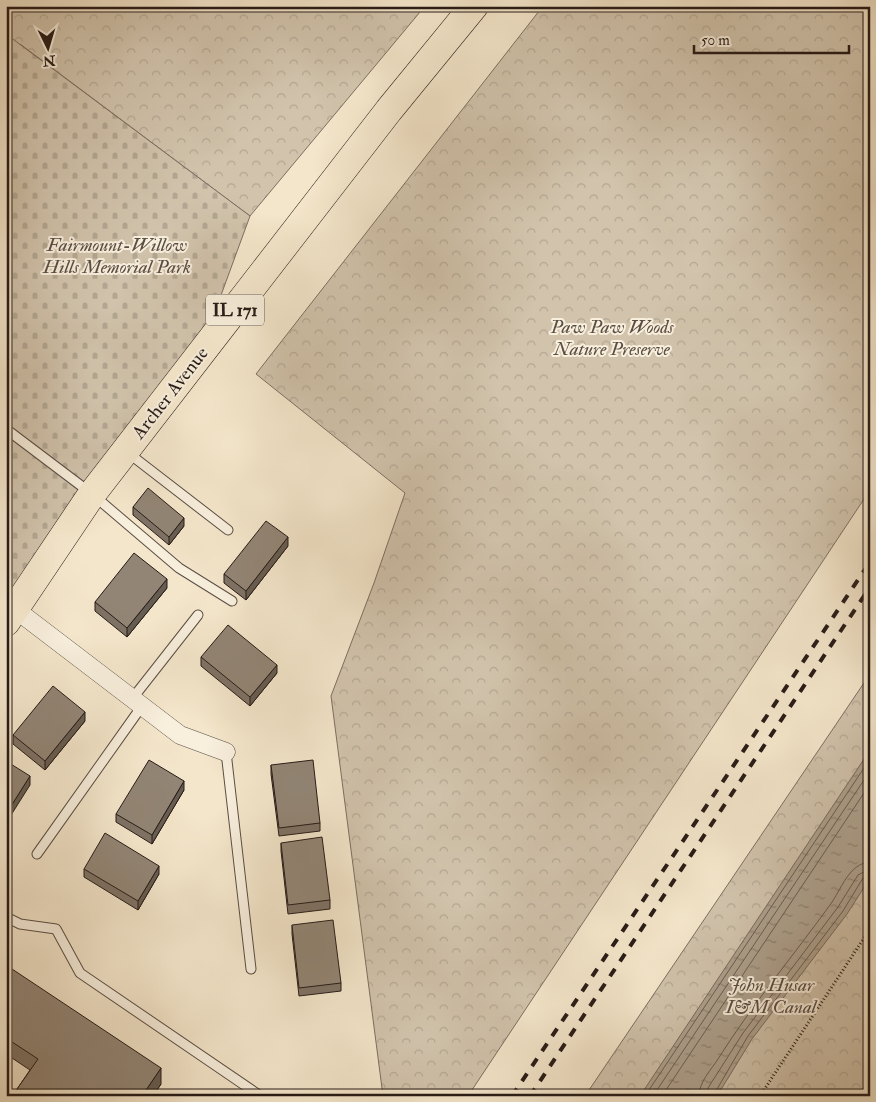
<svg xmlns="http://www.w3.org/2000/svg" width="876" height="1102" font-family="'IM FELL Double Pica',serif">
<defs>
<pattern id="forest-crowns" width="20" height="18" patternUnits="userSpaceOnUse" patternTransform="scale(1.25)"><rect width="20" height="18" fill="#d1c3ac"/><path d="M2 6a3 3 0 1 1 6 0M12 15a3 3 0 1 1 6 0" fill="none" stroke="#b3a793"/></pattern>
<pattern id="cemetery-stones" width="16" height="16" patternUnits="userSpaceOnUse" patternTransform="scale(1.25)"><rect width="16" height="16" fill="#d1c3ac"/><path d="M2 7V4a2 2 0 0 1 4 0v3zM10 15v-3a2 2 0 0 1 4 0v3z" fill="#b3a793"/></pattern>
<pattern id="water-ripples" width="26" height="14" patternUnits="userSpaceOnUse" patternTransform="scale(1.25)"><rect width="26" height="14" fill="#aea18e"/><path d="M2 4q2-2 4 0t4 0M15 11q2-2 4 0t4 0" fill="none" stroke="#8e8273"/></pattern>
</defs>
<rect width="100%" height="100%" fill="#f4e6cb"/>
<filter id="stains"><feTurbulence type="fractalNoise" baseFrequency=".004" numOctaves="4"/><feColorMatrix values="0 0 0 0 .2 0 0 0 0 .09 0 0 0 0 .02 0 0 0 .5 -.17"/></filter>
<radialGradient id="worn" r=".72"><stop offset=".6" stop-color="#630" stop-opacity="0"/><stop offset="1" stop-color="#630" stop-opacity=".3"/></radialGradient>
<!-- grass -->
<polygon fill="#d1c3ac" stroke="#7c6f62" points="870,1064 870,1096 858,1096"/>
<!-- forest -->
<g fill="url(#forest-crowns)" stroke="#7c6f62">
<polygon points="6,6 425,6 250,216 20,44 6,79"/>
<polygon points="543,6 870,6 870,490 468,1096 383,1096 331,696 374,583 405,493 256,374"/>
<polygon points="870,674 870,1079 858,1096 585,1096"/>
</g>
<!-- cemetery -->
<polygon fill="url(#cemetery-stones)" stroke="#7c6f62" points="6,34 250,216 213,317 6,615"/>
<!-- water -->
<polygon fill="url(#water-ripples)" stroke="#786b5e" points="870,750 870,878 847,914 752,1039 717,1096 640,1096"/>
<g fill="none" stroke-linecap="round" stroke-linejoin="round">
<!-- shore -->
<g stroke="#6a5e52" stroke-width="1">
<polyline points="645,1096 870,759"/>
<polyline points="653,1096 870,771"/>
<polyline points="662,1096 870,784"/>
<path d="M699,1096C699,1082 711,1070 718,1059C752,1005 793,956 830,905C841,890 849,863 870,862"/>
<polyline points="707,1096 708,1088 743,1033 838,907 858,875 870,869"/>
<polyline points="713,1096 748,1036 843,911 863,878 870,876"/>
</g>
<defs>
<g id="lane">
<polyline points="6,429 92,494 179,568 232,601"/>
<polyline points="127,452 228,530"/>
<polyline points="132,699 198,615"/>
<polyline points="226,752 251,969"/>
<polyline points="37,854 142,706"/>
<polyline points="6,917 20,924 56,929 80,973 259,1095"/>
</g>
<polyline id="street" points="15,609 180,735 226,752"/>
<polyline id="primary" points="6,622 92,494 389,110 474,6"/>
</defs>
<!-- lane casing -->
<use href="#lane" stroke="#5a4e44" stroke-width="11"/>
<!-- street casing -->
<use href="#street" stroke="#5a4e44" stroke-width="19"/>
<!-- primary casing -->
<use href="#primary" stroke="#271b17" stroke-width="29"/>
<!-- path -->
<polyline stroke="#271b17" stroke-width="3" stroke-dasharray="1 2.5" stroke-linecap="butt" points="760,1096 870,929"/>
<!-- lane -->
<use href="#lane" stroke="#f8efdd" stroke-width="9"/>
<!-- street -->
<use href="#street" stroke="#f8efdd" stroke-width="18"/>
<!-- primary -->
<use href="#primary" stroke="#f4e6cb" stroke-width="28"/>
<!-- rail -->
<g stroke="#271b17" stroke-width="4" stroke-dasharray="9 9" stroke-linecap="butt">
<polyline points="512,1096 870,562"/>
<polyline points="530,1096 870,587"/>
</g>
</g>
<!-- wall -->
<g fill="#7e7265" stroke="#271b17">
<polygon points="133,507 184,526 169,545 133,515"/>
<polygon points="288,546 246,600 224,583 224,574"/>
<polygon points="167,588 127,637 95,611 95,602"/>
<polygon points="201,657 277,673 250,706 201,666"/>
<polygon points="85,721 45,770 13,744 13,735"/>
<polygon points="271,765 320,823 320,831 279,836 271,774"/>
<polygon points="184,790 152,844 116,822 116,814"/>
<polygon points="281,843 330,900 330,909 288,914 281,851"/>
<polygon points="84,869 159,874 138,910 84,877"/>
<polygon points="292,925 341,983 341,991 299,996 292,934"/>
<polygon points="6,965 161,1084 153,1096 15,1096 15,1092 30,1070 6,1054"/>
</g>
<!-- shaded-wall -->
<g fill="#665d52" stroke="#271b17">
<polygon points="184,518 184,526 169,545 169,537"/>
<polygon points="288,537 288,546 246,600 246,591"/>
<polygon points="167,579 167,588 127,637 127,628"/>
<polygon points="277,665 277,673 250,706 250,697"/>
<polygon points="85,712 85,721 45,770 45,761"/>
<polygon points="30,776 30,785 6,823 6,814"/>
<polygon points="184,781 184,790 152,844 152,835"/>
<polygon points="159,866 159,874 138,910 138,901"/>
<polygon points="161,1068 161,1084 153,1096 142,1096"/>
</g>
<!-- building -->
<g fill="#928575" stroke="#271b17">
<polygon points="148,488 184,518 169,537 133,507"/>
<polygon points="266,521 288,537 246,591 224,574"/>
<polygon points="134,553 167,579 127,628 95,602"/>
<polygon points="228,625 277,665 250,697 201,657"/>
<polygon points="53,686 85,712 45,761 13,735"/>
<polygon points="149,760 184,781 152,835 116,814"/>
<polygon points="313,760 320,823 279,828 271,765"/>
<polygon points="6,761 30,776 6,814"/>
<polygon points="105,833 159,866 138,901 84,869"/>
<polygon points="322,837 330,900 288,905 281,843"/>
<polygon points="333,920 341,983 299,988 292,925"/>
<polygon points="6,965 161,1068 142,1096 20,1096 15,1092 38,1059 6,1038"/>
</g>
<g text-anchor="middle" dominant-baseline="central" stroke-width="4" stroke-linejoin="round" paint-order="stroke">
<!-- shield labels -->
<rect fill="#f8efdd" stroke="#665b52" stroke-width="1" x="206" y="294.5" width="58" height="31" rx="4"/>
<g font-size="18" font-weight="bold" fill="#271b17">
<text x="235" y="310">IL 171</text>
</g>
<!-- park labels -->
<g font-size="19" font-style="italic" fill="#5a4d44" stroke="#f8efdd">
<text x="117" y="245">Fairmount-Willow<tspan x="117" dy="22">Hills Memorial Park</tspan></text>
<text x="612" y="327">Paw Paw Woods<tspan x="612" dy="22">Nature Preserve</tspan></text>
<text x="771" y="985">John Husar<tspan x="771" dy="22">I&amp;M Canal</tspan></text>
</g>
<!-- street labels -->
<g font-size="19" fill="#271b17" stroke="#f8efdd">
<text transform="translate(170 393) rotate(-52)">Archer Avenue</text>
</g>
</g>
<!-- margin -->
<rect width="876" height="1102" fill="none" stroke="#f4e6cb" stroke-width="25"/>
<rect x="8" y="8" width="861" height="1087" fill="none" stroke="#271b17" stroke-width="2.5"/>
<rect x="12" y="12" width="851" height="1077" fill="none" stroke="#271b17"/>
<!-- north arrow -->
<g transform="translate(48 48) rotate(175)" stroke="#f8efdd" stroke-width="4" paint-order="stroke">
<path d="M0-4L9 19L0 12L-9 19Z" fill="#271b17"/>
<text y="-8" font-size="14" font-weight="bold" text-anchor="middle" fill="#271b17">N</text>
</g>
<!-- scale -->
<path d="M694 45v8h155v-8" fill="none" stroke="#271b17" stroke-width="2.5"/>
<text x="701" y="45" font-size="15" fill="#271b17" stroke="#f8efdd" stroke-width="4" paint-order="stroke">50 m</text>
<rect width="100%" height="100%" filter="url(#stains)"/>
<rect width="100%" height="100%" fill="url(#worn)"/>
</svg>
